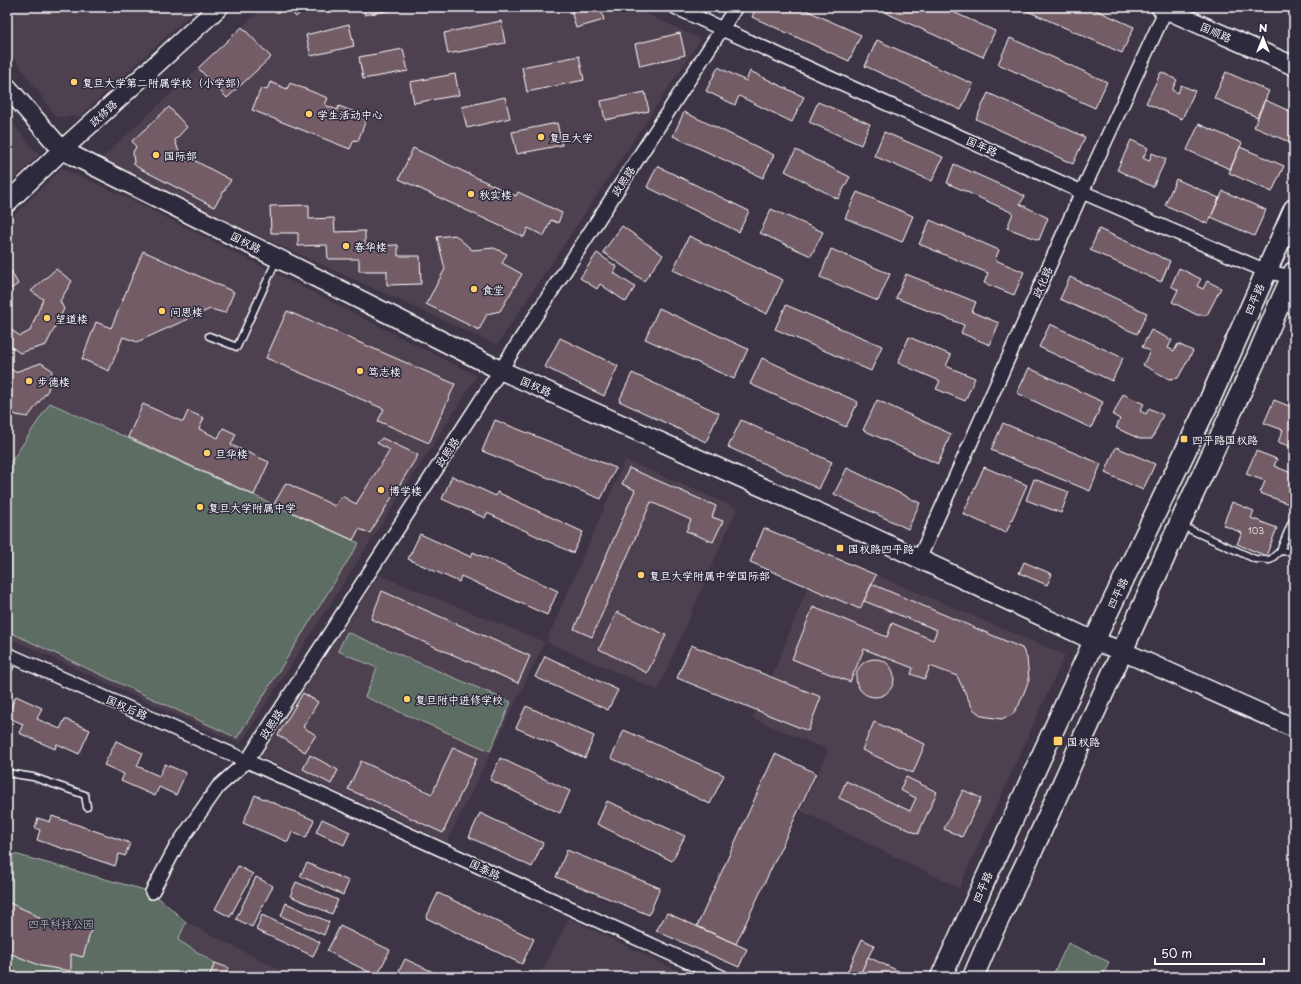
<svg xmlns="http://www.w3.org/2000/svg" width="1301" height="984" font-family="'Playpen Sans','LXGW WenKai TC',sans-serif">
<rect width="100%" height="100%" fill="#3d3445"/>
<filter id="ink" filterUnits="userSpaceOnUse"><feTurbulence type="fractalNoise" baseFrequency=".025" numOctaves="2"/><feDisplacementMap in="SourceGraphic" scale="8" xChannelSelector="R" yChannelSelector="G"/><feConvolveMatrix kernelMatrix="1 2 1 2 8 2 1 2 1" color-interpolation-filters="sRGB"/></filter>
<g filter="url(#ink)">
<!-- built -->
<g fill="#4d404f">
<polygon points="7,7 198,7 80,116 56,117 7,48"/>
<polygon points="264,7 631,7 701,39 497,345 97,162"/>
<polygon points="7,117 39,155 7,185"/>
<polygon points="62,168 138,203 477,376 240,744 7,637 7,222"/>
<polygon points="625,460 737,508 658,690 546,642"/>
<polygon points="379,575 545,642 447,842 259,756"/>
<polygon points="876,575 1065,655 959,888 801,811 828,750 752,718 775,669 808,586 857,607"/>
<polygon points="569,918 690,977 539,977"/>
<polygon points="186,922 294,977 209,977 178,940"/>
</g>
<!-- green -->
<g fill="#5d6d64" stroke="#aeb6b2">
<polygon points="50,403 359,543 237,738 7,631 7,468"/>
<polygon points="347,632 511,702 490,751 365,697 377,668 338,651"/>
<polygon points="7,852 152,892 186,922 178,940 215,963 209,977 7,977"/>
<polygon points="1068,943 1109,962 1102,977 1052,977"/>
</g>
<!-- building -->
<g fill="#735b66" stroke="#fff">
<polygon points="287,7 306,7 296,17"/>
<polygon points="363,7 406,7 365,15"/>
<polygon points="570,7 600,7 604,20 576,28"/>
<polygon points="756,7 799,7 861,35 849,61 752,17"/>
<polygon points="888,7 942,7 995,31 983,57 886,13"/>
<polygon points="1026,7 1089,7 1134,27 1122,53 1025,10"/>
<polygon points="501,21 505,43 448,54 444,33"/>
<polygon points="349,24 354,46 311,56 306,35"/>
<polygon points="242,27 271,57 227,98 198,68"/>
<polygon points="680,33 685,55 640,66 635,44"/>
<polygon points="1010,38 1107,82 1095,108 998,64"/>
<polygon points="877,40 973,84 961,110 865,66"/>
<polygon points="403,49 408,71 363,79 359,57"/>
<polygon points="579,56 584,80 527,92 522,67"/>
<polygon points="718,67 746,81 750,71 804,97 792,122 739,96 735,105 706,91"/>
<polygon points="1161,72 1177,80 1172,90 1178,93 1181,85 1195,91 1182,119 1146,103"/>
<polygon points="1226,72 1269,91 1257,117 1214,98"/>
<polygon points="455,74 459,95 414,103 410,82"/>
<polygon points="270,82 287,89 290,83 328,98 325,105 337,110 339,106 367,117 358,141 354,140 350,149 252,110 261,88 267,90"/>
<polygon points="645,92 649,111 605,120 601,101"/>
<polygon points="988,93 1085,137 1073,164 976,119"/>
<polygon points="505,97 510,118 467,128 462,107"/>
<polygon points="1265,100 1294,113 1294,144 1254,127"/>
<polygon points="818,102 870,124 861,145 809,122"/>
<polygon points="169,107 187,127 175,140 181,158 186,161 188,157 231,180 214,207 137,167 134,164 133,152 136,147 132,141"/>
<polygon points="684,112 774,155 763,178 673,136"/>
<polygon points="557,123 562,145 517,154 512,132"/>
<polygon points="1199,124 1242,143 1230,169 1187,150"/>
<polygon points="884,132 943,157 932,181 874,156"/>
<polygon points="1131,140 1148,148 1143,158 1149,161 1152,153 1166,159 1153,187 1117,170"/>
<polygon points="1240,147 1284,166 1272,192 1229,173"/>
<polygon points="413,148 516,196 518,192 562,213 558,223 551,220 544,236 528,228 524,237 399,179"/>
<polygon points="796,150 850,177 838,199 785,171"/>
<polygon points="954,164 1025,196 1020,204 1048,218 1039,240 1007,228 1013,213 947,183"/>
<polygon points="657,166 749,211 739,232 647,187"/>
<polygon points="1176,179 1219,198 1208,224 1165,205"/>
<polygon points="1223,191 1266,210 1254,236 1211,217"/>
<polygon points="857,192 913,216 902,242 845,218"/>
<polygon points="309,205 309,219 334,218 335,232 365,231 365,246 398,245 398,256 420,256 421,284 387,285 387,271 359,271 359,259 328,259 327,245 298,246 298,233 271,233 270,206"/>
<polygon points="771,209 823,232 811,256 760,233"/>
<polygon points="930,220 999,250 995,260 1024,272 1014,295 984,283 988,273 919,244"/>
<polygon points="622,226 663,255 644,281 603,252"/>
<polygon points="1099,229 1170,261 1161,282 1090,250"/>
<polygon points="455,235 472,250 494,248 507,254 502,263 522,274 500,311 487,314 479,330 426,304 445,269 437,237"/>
<polygon points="689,236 783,280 767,314 673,270"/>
<polygon points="831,249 890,274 878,301 820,277"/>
<polygon points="143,251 234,292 225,313 210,309 137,342 123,337 109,371 82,359 96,322 111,328"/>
<polygon points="597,253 617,267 614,273 635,287 626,302 600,284 597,289 580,278"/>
<polygon points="1179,268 1201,279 1197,286 1203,289 1207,281 1221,288 1207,315 1197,315 1172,302 1178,290 1171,286"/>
<polygon points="56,269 72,281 60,301 64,309 46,345 20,353 7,344 7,327 20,336 30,331 43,299 31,291"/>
<polygon points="11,271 18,284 8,291 9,297 7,299 7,275"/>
<polygon points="906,274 976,302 972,312 999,323 990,345 961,333 964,325 896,298"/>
<polygon points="1070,277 1147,313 1137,334 1060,299"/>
<polygon points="786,305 882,346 871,371 775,329"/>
<polygon points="659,308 748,349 734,379 645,339"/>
<polygon points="287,311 455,384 429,443 378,421 384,409 266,358"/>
<polygon points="1050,324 1123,358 1112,381 1039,347"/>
<polygon points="1151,330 1172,340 1168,348 1174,351 1178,344 1193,351 1178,378 1169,379 1143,365 1150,351 1142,347"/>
<polygon points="909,337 951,355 946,366 975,378 965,401 936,389 940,381 898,363"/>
<polygon points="560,338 618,366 604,396 545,367"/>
<polygon points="762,358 858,402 846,427 750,384"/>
<polygon points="41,363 52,370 48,390 28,417 16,415 7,408 7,366 15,372"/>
<polygon points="1029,368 1103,402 1091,428 1017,393"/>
<polygon points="632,373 719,413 706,442 619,401"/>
<polygon points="1123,394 1144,404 1140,411 1146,414 1149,408 1163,415 1152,439 1140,439 1116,428 1120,419 1113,415"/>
<polygon points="877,400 951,434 938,464 863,430"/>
<polygon points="1274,400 1294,408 1292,415 1294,416 1294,448 1278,442 1283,430 1264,423"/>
<polygon points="143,404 183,422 188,411 204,418 199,429 218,438 223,428 236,434 231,445 269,462 254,495 128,437"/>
<polygon points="495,420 616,468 601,499 482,451"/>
<polygon points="741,420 832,462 819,489 728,447"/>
<polygon points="1003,423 1101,464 1090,491 991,450"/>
<polygon points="382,438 418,455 370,533 359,529 353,540 274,504 286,483 335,506 342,496 356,504 390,450 377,443"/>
<polygon points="1116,447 1155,464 1143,490 1105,473"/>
<polygon points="1256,451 1277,459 1274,466 1294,474 1294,493 1289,504 1260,493 1265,481 1246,474"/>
<polygon points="984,467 1027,485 1006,533 963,514"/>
<polygon points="629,468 716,506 712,517 723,521 713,542 686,531 691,520 651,502 592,637 574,629 635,490 622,484"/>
<polygon points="847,468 920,503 908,529 834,494"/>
<polygon points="452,476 496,496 497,492 583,532 573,553 487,513 485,518 442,499"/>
<polygon points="1034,479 1069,492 1061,513 1026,500"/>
<polygon points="1232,502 1254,511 1251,518 1277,528 1266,556 1237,544 1242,533 1223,525"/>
<polygon points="764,528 876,575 860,609 750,562"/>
<polygon points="420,534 471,557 473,552 558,591 547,615 461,576 459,582 408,559"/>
<polygon points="1024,562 1052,574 1047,585 1019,573"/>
<polygon points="872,584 1022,648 1027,658 1029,680 1019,705 1012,715 1001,719 982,716 973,709 957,676 930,666 925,679 911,674 913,668 864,649 850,682 792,659 813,607 887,637 892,623 933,640 937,630 864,601"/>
<polygon points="382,591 530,656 518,683 371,619"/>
<polygon points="617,612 666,635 647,673 599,649"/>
<polygon points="691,645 821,697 808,731 677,678"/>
<polygon points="545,656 618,690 608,710 535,677"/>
<circle cx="875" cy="678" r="19"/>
<polygon points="303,693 318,702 303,727 316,735 305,752 278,735"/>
<polygon points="16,696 42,708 37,719 60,729 65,719 90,730 79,754 57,744 55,749 19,733 23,724 7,717"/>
<polygon points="526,706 594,736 585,758 516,728"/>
<polygon points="874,722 925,744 913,773 862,750"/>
<polygon points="624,730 724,775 710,804 611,758"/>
<polygon points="116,741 143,753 137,766 159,776 165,764 186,773 176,795 159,787 155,796 121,781 124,774 104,765"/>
<polygon points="453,747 477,758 443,833 348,789 361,761 432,794"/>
<polygon points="775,754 816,773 736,944 697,926"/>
<polygon points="310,755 338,770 331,784 303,769"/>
<polygon points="500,758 570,791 560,813 490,780"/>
<polygon points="906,777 937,792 918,834 839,798 846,781 910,811 916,798 900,790"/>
<polygon points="963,790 981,798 962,837 944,829"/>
<polygon points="255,795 314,820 306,838 292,832 288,842 243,823"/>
<polygon points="607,801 685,836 672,861 597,824"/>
<polygon points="480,813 543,843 532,867 469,837"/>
<polygon points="52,816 130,843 125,856 119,854 115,866 37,840 40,830 35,828 38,818 50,822"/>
<polygon points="322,819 350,832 344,845 316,832"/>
<polygon points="567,850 660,888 649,915 556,877"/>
<polygon points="307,863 349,881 343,895 300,876"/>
<polygon points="238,866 253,874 230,917 215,909"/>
<polygon points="256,877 273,886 252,927 236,919"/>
<polygon points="296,882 338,900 332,914 290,896"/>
<polygon points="438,893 534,939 522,964 426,918"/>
<polygon points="7,902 32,913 41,919 91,930 83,957 71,954 71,971 41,966 7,952"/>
<polygon points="286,903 329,922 324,935 281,916"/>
<polygon points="667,913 747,949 739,967 656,931"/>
<polygon points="262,915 320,942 313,956 256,930"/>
<polygon points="340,926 390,950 377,976 327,951"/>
<polygon points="862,939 874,945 859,977 845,977"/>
<polygon points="868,957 905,974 903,977 859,977"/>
<polygon points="405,959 444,977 396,977"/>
<polygon points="215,963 229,968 226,974 232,977 209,977"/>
</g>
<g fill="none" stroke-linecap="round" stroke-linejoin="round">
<defs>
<g id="lane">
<polyline points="1282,306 1294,311"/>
<polyline points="209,336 237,347 277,259"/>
<polyline points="1182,526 1255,559 1270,560 1280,551 1294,552"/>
<polyline points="1280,551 1294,517"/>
<polyline points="7,673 14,657"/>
<polyline points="7,773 33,777 85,795 87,807"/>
</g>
<g id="street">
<polyline points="675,7 722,29 1082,192 1266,271 1291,277"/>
<polyline points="919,559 1082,192 1167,7"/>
<polyline points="7,654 247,761 722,977"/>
<polyline points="152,892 176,847 218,787 247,761 736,7"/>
</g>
<g id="secondary">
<polyline points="1160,7 1294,66"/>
<polyline points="7,87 62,150 500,370 849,526 1094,641 1122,651 1294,728"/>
<polyline points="7,203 62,150 219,7"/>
</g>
<g id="primary">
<polyline points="941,977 1094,641 1207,406 1294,209"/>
<polyline points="973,977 992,933 1034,847 1179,525 1257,357 1279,305 1294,272"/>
</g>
</defs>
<!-- lane casing -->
<use href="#lane" stroke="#fff" stroke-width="9"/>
<!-- street casing -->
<use href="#street" stroke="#fff" stroke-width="16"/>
<!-- secondary casing -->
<use href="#secondary" stroke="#fff" stroke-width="21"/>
<!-- primary casing -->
<use href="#primary" stroke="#fff" stroke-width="23"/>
<!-- lane -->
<use href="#lane" stroke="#2f2a3d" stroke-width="6"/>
<!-- street -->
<use href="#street" stroke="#2f2a3d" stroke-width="13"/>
<!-- secondary -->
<use href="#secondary" stroke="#2f2a3d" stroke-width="18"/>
<!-- primary -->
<use href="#primary" stroke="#2f2a3d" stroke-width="20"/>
</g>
</g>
<!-- markers -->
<g fill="#ffd166" stroke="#2f2a3d" stroke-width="1.5">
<circle cx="74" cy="82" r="4"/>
<circle cx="309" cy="114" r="4"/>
<circle cx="541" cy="137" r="4"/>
<circle cx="156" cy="155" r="4"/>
<circle cx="471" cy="194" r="4"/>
<circle cx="346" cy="246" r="4"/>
<circle cx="474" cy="289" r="4"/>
<circle cx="162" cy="311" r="4"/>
<circle cx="47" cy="318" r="4"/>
<circle cx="360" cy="371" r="4"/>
<circle cx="29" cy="381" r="4"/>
<rect x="1180" y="435" width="8" height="8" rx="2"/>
<circle cx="207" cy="453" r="4"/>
<circle cx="381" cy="490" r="4"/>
<circle cx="200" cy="507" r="4"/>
<rect x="836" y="544" width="8" height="8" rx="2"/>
<circle cx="641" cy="575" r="4"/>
<circle cx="407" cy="699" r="4"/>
<rect x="1053" y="736" width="10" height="10" rx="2"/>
</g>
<g text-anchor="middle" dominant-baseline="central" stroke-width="3" stroke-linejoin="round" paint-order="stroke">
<!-- number labels -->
<g font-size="9" fill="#dcd6d9">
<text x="1256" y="530">103</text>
</g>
<!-- street labels -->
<g font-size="11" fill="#fff" stroke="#2f2a3d">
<text transform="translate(1216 32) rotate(24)">国顺路</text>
<text transform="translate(103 113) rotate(-43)">政修路</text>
<text transform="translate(982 146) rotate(24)">国年路</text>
<text transform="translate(623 181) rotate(-57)">政熙路</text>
<text transform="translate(246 242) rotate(27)">国权路</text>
<text transform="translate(1042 282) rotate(-66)">政化路</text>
<text transform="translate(1254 299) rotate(-66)">四平路</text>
<text transform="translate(536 386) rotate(24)">国权路</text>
<text transform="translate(447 452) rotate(-57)">政熙路</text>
<text transform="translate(1117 593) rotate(-64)">四平路</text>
<text transform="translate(127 707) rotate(24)">国权后路</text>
<text transform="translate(271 724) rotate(-57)">政熙路</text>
<text transform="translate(485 869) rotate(25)">国泰路</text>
<text transform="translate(982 887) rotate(-66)">四平路</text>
</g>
<!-- poi labels -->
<g font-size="11" fill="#fff" stroke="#2f2a3d" text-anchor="start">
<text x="82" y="82">复旦大学第二附属学校（小学部）</text>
<text x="317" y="114">学生活动中心</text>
<text x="549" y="137">复旦大学</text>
<text x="164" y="155">国际部</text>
<text x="479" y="194">秋实楼</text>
<text x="354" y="246">春华楼</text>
<text x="482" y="289">食堂</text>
<text x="170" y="311">问思楼</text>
<text x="55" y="318">望道楼</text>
<text x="368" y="371">笃志楼</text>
<text x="37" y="381">步德楼</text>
<text x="1192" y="439">四平路国权路</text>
<text x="215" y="453">旦华楼</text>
<text x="389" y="490">博学楼</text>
<text x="208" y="507">复旦大学附属中学</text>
<text x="848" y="548">国权路四平路</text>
<text x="649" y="575">复旦大学附属中学国际部</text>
<text x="415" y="699">复旦附中进修学校</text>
<text x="1067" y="741">国权路</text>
</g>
<!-- park labels -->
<g font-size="11" fill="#aeb6b2" stroke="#2f2a3d">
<text x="61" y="923">四平科技公园</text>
</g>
</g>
<!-- margin -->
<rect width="1301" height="984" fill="none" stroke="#2f2a3d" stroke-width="24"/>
<rect x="12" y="12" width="1277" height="960" fill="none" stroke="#fff" stroke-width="1.5" filter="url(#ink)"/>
<!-- north arrow -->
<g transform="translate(1263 38)" stroke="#2f2a3d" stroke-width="3" paint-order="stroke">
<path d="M0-3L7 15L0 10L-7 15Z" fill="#ffffff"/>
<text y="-6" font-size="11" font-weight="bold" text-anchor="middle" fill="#ffffff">N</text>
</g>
<!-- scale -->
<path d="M1155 958v6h109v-6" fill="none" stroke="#ffffff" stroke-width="2"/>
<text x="1161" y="958" font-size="12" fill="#ffffff" stroke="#2f2a3d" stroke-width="3" paint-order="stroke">50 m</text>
</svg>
